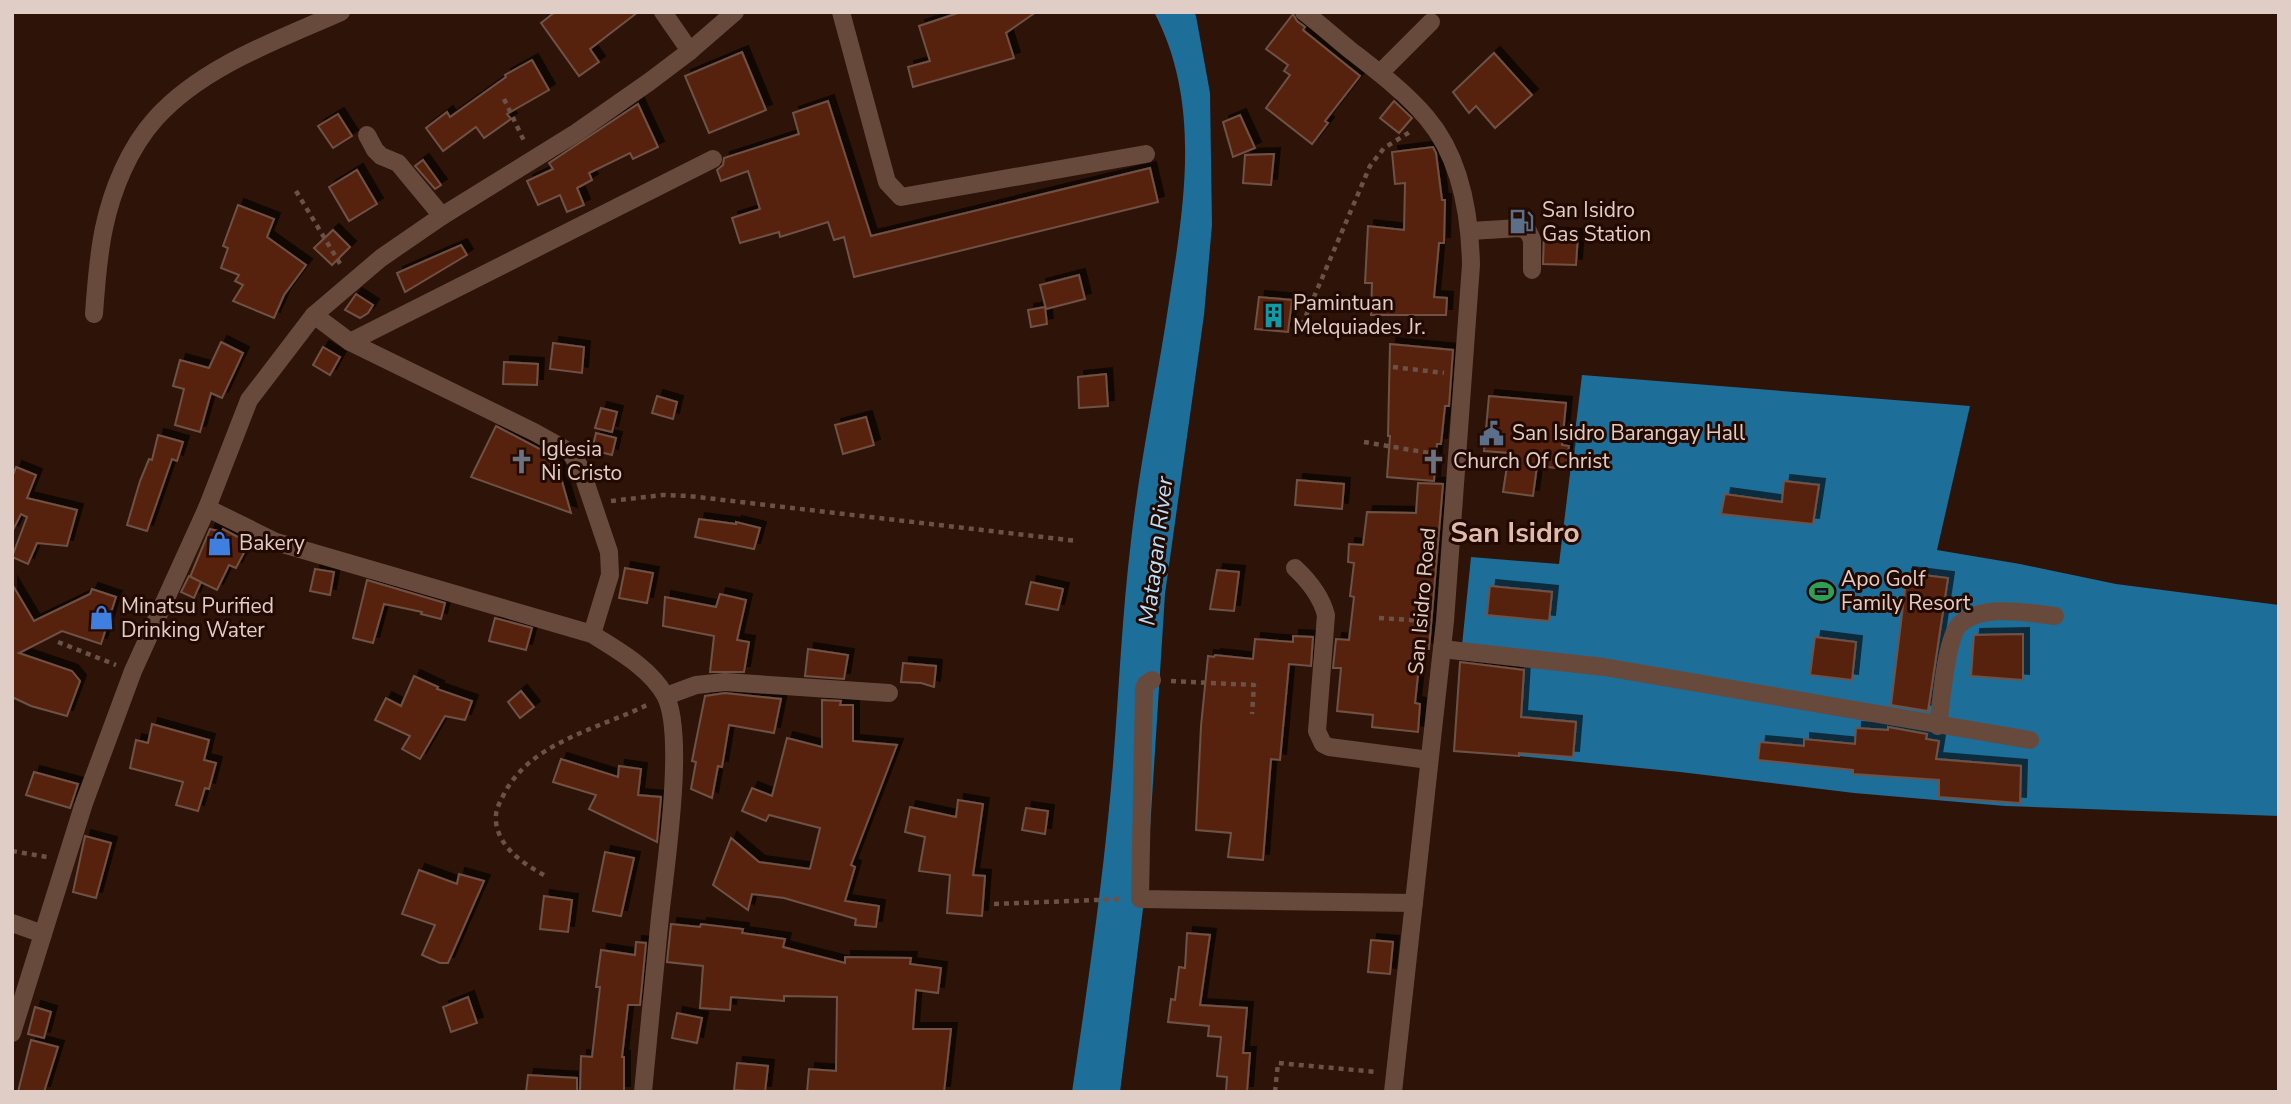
<svg xmlns="http://www.w3.org/2000/svg" width="2291" height="1104" font-family="'Nunito Sans',sans-serif">
<defs>
<filter id="shadow"><feDropShadow dx="6" dy="-6" stdDeviation="0" flood-color="#0009"/></filter>
</defs>
<rect width="100%" height="100%" fill="#2d1308"/>
<!-- water -->
<g fill="#1e6e9a">
<path d="M1154,12H1194L1196,16L1210,93L1212,225L1204,315L1165,594L1147,877L1120,1092H1072C1088,983 1104,875 1113,765C1119,690 1122,615 1131,541C1140,461 1157,382 1169,302C1184,205 1202,103 1154,12Z"/>
<polygon points="1582,375 1970,406 1937,550 2020,564 2116,584 2279,605 2279,816 2005,806 1854,793 1680,772 1519,756 1524,660 1461,655 1471,557 1559,564"/>
</g>
<!-- building -->
<g fill="#56240d" stroke="#705145" stroke-width="2" filter="url(#shadow)">
<polygon points="555,12 638,12 590,49 599,62 579,76 541,23"/>
<polygon points="961,12 1036,12 1006,33 1014,58 913,87 908,67 930,61 919,26"/>
<polygon points="1293,14 1297,21 1305,27 1303,30 1360,76 1325,121 1328,123 1312,144 1266,108 1290,75 1284,71 1288,65 1266,49"/>
<polygon points="742,52 766,110 709,133 685,76"/>
<polygon points="1494,53 1532,95 1495,128 1476,106 1469,113 1453,92"/>
<polygon points="532,60 549,90 507,114 511,119 484,138 476,127 443,151 426,128 447,112 450,117 506,77 505,75"/>
<polygon points="828,101 871,236 1150,168 1158,202 854,277 844,237 834,240 828,222 780,237 779,232 740,243 732,218 760,209 748,171 721,181 717,170 723,165 724,158 799,134 793,113"/>
<polygon points="1394,101 1412,118 1399,133 1380,118"/>
<polygon points="638,104 658,147 633,159 630,153 589,173 592,180 577,188 584,205 567,212 560,195 538,205 527,181 553,169 549,163"/>
<polygon points="338,114 352,136 333,148 318,126"/>
<polygon points="1240,115 1255,148 1233,157 1223,122"/>
<polygon points="1433,147 1436,153 1442,200 1445,200 1444,243 1439,243 1434,297 1447,298 1446,315 1371,315 1372,283 1365,283 1368,226 1404,230 1405,183 1395,184 1392,152"/>
<polygon points="1274,154 1271,185 1243,183 1245,155"/>
<polygon points="423,160 441,185 435,189 415,166"/>
<polygon points="357,170 377,204 349,221 329,187"/>
<polygon points="238,205 274,219 267,237 306,265 284,295 274,318 233,301 243,285 235,281 239,275 221,268 228,248 223,246"/>
<polygon points="333,230 350,247 332,265 314,248"/>
<polygon points="1544,233 1578,235 1576,265 1543,264"/>
<polygon points="461,245 467,255 405,292 397,273"/>
<polygon points="1079,275 1085,299 1046,309 1040,285"/>
<polygon points="356,294 373,305 368,313 360,318 345,310"/>
<polygon points="1259,297 1292,300 1288,332 1255,329"/>
<polygon points="1045,307 1047,324 1031,327 1028,310"/>
<polygon points="221,342 243,353 222,398 211,393 200,432 175,425 184,389 173,386 180,360 209,368"/>
<polygon points="553,343 584,347 582,373 550,369"/>
<polygon points="1390,344 1453,350 1449,406 1445,406 1441,444 1437,444 1434,481 1387,477 1390,436 1388,436"/>
<polygon points="323,347 340,357 330,375 313,365"/>
<polygon points="504,362 538,364 537,385 503,384"/>
<polygon points="1106,374 1108,406 1079,408 1078,377"/>
<polygon points="657,396 677,402 673,419 652,413"/>
<polygon points="1489,396 1566,403 1562,445 1569,446 1566,469 1537,466 1533,496 1503,492 1509,453 1484,451"/>
<polygon points="601,408 617,412 612,432 595,428"/>
<polygon points="866,417 874,445 843,454 835,425"/>
<polygon points="496,426 555,457 571,513 471,477"/>
<polygon points="596,433 616,438 612,455 592,450"/>
<polygon points="158,435 183,442 177,461 172,459 147,531 127,525 140,481 149,459 152,460"/>
<polygon points="16,467 36,475 27,498 77,510 67,546 37,543 28,564 12,557 27,517 21,514 12,532 12,478"/>
<polygon points="1297,480 1344,484 1342,509 1295,505"/>
<polygon points="1784,481 1819,485 1813,524 1721,514 1725,494 1782,502"/>
<polygon points="1418,483 1443,484 1429,649 1421,648 1415,703 1420,704 1418,732 1372,727 1373,715 1337,711 1341,668 1333,668 1336,639 1349,640 1354,597 1350,596 1354,563 1348,562 1349,544 1363,545 1367,512 1416,513"/>
<polygon points="699,519 736,524 736,522 760,528 754,549 695,537"/>
<polygon points="210,529 222,532 223,529 249,543 236,568 229,565 217,590 190,577"/>
<polygon points="625,568 653,573 647,603 619,598"/>
<polygon points="315,569 334,572 330,595 310,591"/>
<polygon points="1217,570 1239,572 1234,611 1210,609"/>
<polygon points="1907,573 1948,578 1928,711 1891,705"/>
<polygon points="189,576 201,582 194,598 181,592"/>
<polygon points="367,580 445,603 441,619 421,614 422,612 384,604 373,643 353,638"/>
<polygon points="1031,582 1063,589 1058,610 1026,604"/>
<polygon points="12,584 34,621 90,594 92,589 116,597 101,644 62,631 19,653 72,671 80,681 67,716 31,706 12,697"/>
<polygon points="1490,586 1552,592 1549,621 1487,615"/>
<polygon points="720,594 746,600 737,640 749,642 744,672 710,672 714,636 663,626 665,597 716,607"/>
<polygon points="495,618 532,628 526,650 489,641"/>
<polygon points="2023,634 2023,680 1971,676 1974,635"/>
<polygon points="1293,636 1313,637 1311,666 1289,664 1280,760 1271,759 1263,860 1228,857 1231,833 1196,830 1201,726 1208,656 1214,657 1215,655 1253,659 1255,639 1293,642"/>
<polygon points="1815,637 1856,642 1852,680 1810,675"/>
<polygon points="808,649 848,655 844,679 805,676"/>
<polygon points="1460,662 1524,670 1521,717 1576,722 1573,757 1519,753 1519,756 1454,751"/>
<polygon points="903,663 936,666 934,687 921,683 901,682"/>
<polygon points="414,676 438,687 437,689 472,701 465,720 445,716 420,759 402,749 410,736 375,720 386,698 401,706"/>
<polygon points="521,691 534,707 520,718 508,702"/>
<polygon points="725,693 781,699 774,733 729,725 722,767 718,766 712,798 691,789 696,762 692,761 705,696"/>
<polygon points="822,700 841,701 840,705 853,705 853,741 897,745 851,865 855,867 845,901 879,906 876,927 855,925 856,919 784,898 752,894 748,910 713,885 731,838 759,862 810,869 820,828 769,815 766,821 742,811 752,788 772,796 787,738 822,747"/>
<polygon points="152,724 209,740 204,760 216,763 209,789 205,788 198,811 176,805 183,782 130,768 136,740 148,743"/>
<polygon points="1888,727 1927,734 1926,739 1939,741 1936,759 2021,766 2020,803 1939,797 1939,780 1853,774 1853,770 1758,760 1760,742 1804,746 1804,739 1855,744 1856,728 1888,730"/>
<polygon points="561,759 618,777 619,766 641,769 638,795 661,797 657,842 589,809 596,795 553,782"/>
<polygon points="34,772 78,784 70,808 26,795"/>
<polygon points="958,800 983,804 973,875 985,876 982,916 947,913 950,875 919,871 925,837 905,832 910,807 956,817"/>
<polygon points="1026,808 1048,811 1045,834 1022,830"/>
<polygon points="85,836 111,843 96,898 73,892"/>
<polygon points="605,852 634,858 621,916 593,911"/>
<polygon points="419,870 457,884 459,874 484,881 448,963 440,963 422,955 435,925 402,914"/>
<polygon points="544,896 572,900 568,932 540,929"/>
<polygon points="671,924 700,927 701,924 743,929 742,933 785,939 783,947 845,963 845,957 911,958 910,964 941,968 938,993 916,990 913,1029 951,1029 944,1092 807,1092 809,1069 836,1071 837,997 784,996 784,1001 731,997 730,1010 700,1008 703,966 667,962"/>
<polygon points="1187,933 1210,935 1200,1005 1247,1008 1243,1053 1250,1053 1247,1092 1226,1092 1227,1077 1217,1076 1221,1037 1208,1036 1209,1026 1168,1022 1171,999 1175,1000 1179,967 1185,968"/>
<polygon points="1371,940 1393,942 1390,974 1368,972"/>
<polygon points="636,942 646,943 640,1005 628,1005 622,1057 624,1057 624,1092 580,1092 581,1056 592,1057 600,987 596,987 601,950 635,955"/>
<polygon points="468,997 477,1023 451,1032 443,1007"/>
<polygon points="35,1007 51,1012 44,1038 28,1034"/>
<polygon points="677,1013 702,1018 697,1043 672,1038"/>
<polygon points="31,1040 58,1047 44,1092 18,1092"/>
<polygon points="737,1063 768,1066 765,1092 734,1090"/>
<polygon points="528,1075 577,1078 577,1092 526,1092"/>
</g>
<g fill="none" stroke-linecap="round" stroke-linejoin="round">
<!-- path -->
<g stroke="#6a5248" stroke-width="4.5" stroke-dasharray="5 5" stroke-linecap="butt">
<polyline points="504,99 525,143"/>
<polyline points="296,191 342,267"/>
<polyline points="1302,325 1370,166 1384,148 1413,130"/>
<polyline points="1393,367 1444,373"/>
<polyline points="1364,442 1441,455"/>
<polyline points="611,501 663,495 689,496 1077,541"/>
<polyline points="1379,618 1427,621"/>
<polyline points="58,642 116,665"/>
<polyline points="1171,681 1254,685 1252,714"/>
<polyline points="12,851 47,857"/>
<path d="M544,875C522,863 499,847 496,822C495,811 498,806 503,796C529,742 599,729 649,704"/>
<polyline points="994,904 1122,899"/>
<polyline points="1275,1092 1278,1063 1377,1072"/>
</g>
<!-- minor -->
<g stroke="#684a3d" stroke-width="18">
<polyline points="663,12 690,51"/>
<polyline points="841,12 887,182 901,197 1146,154"/>
<path d="M1304,12C1320,24 1335,38 1350,50C1377,71 1405,92 1427,118C1460,157 1470,215 1471,265L1445,621L1393,1092"/>
<polyline points="1380,73 1431,22"/>
<polyline points="367,135 375,150 381,156 398,163 442,216"/>
<polyline points="1470,231 1520,228 1528,231 1532,240 1532,270"/>
<path d="M94,314C96,285 98,256 104,228C112,190 129,148 156,118C203,66 278,40 341,12"/>
<polyline points="314,315 350,342 534,432 570,452 581,469 609,552 610,575 592,634"/>
<polyline points="350,342 713,159"/>
<path d="M207,508L276,542L592,634C618,651 649,667 665,695C686,734 665,869 660,917C654,975 649,1033 643,1092"/>
<path d="M1295,568C1310,582 1321,596 1326,615L1317,731L1323,744L1329,747L1429,760"/>
<polyline points="1442,649 1604,667 2030,740"/>
<polyline points="1152,680 1146,684 1144,689 1140,899 1414,903"/>
<polyline points="666,696 696,685 725,682 889,693"/>
<path d="M1938,726C1941,705 1946,638 1959,625C1982,603 2028,613 2055,616"/>
<polyline points="12,923 43,934"/>
<polyline points="12,1033 84,803 133,671 207,508 249,400 314,315 381,258 442,216 576,133 649,82 690,51 735,12"/>
</g>
</g>
<!-- icons -->
<defs>
<symbol id="fuel-bare" viewBox="-9 -9 18 18"><path d="M-5.5-6h7V0h2V4h1.3V-2.5L3-4.5l.8-.8L6-3V5H2.5V1h-1V6h-7ZM-4.2-4.7v3.2H.2V-4.7Z" fill="#5c6f8a" stroke="#220a02" stroke-width="2.5" paint-order="stroke"/></symbol>
<symbol id="building-bare" viewBox="-9 -9 18 18"><path d="M-4-6H4V6H1V3H-1V6H-4ZM-2.5-4.3h1.7v1.8h-1.7ZM.8-4.3h1.7v1.8H.8ZM-2.5-1h1.7V.8h-1.7ZM.8-1h1.7V.8H.8Z" fill="#0f9aa8" stroke="#220a02" stroke-width="2.5" paint-order="stroke"/></symbol>
<symbol id="civic-bare" viewBox="-9 -9 18 18"><path d="M-.6-6.5H3V-4.5H.6V-3L4-1V1h2V6H-6V1h2V-1L-.6-3ZM-1.2 2.5V6h2.4V2.5Z" fill="#5c6f8a" stroke="#220a02" stroke-width="2.5" paint-order="stroke"/></symbol>
<symbol id="church-bare" viewBox="-9 -9 18 18"><path d="M-1.2-6h2.4v3.5h3.3v2.4h-3.3V6h-2.4V-.1h-3.3v-2.4h3.3Z" fill="#6b7280" stroke="#220a02" stroke-width="2.5" paint-order="stroke"/></symbol>
<symbol id="shop-bare" viewBox="-9 -9 18 18"><path d="M-5-2.5h2.3a2.7 3.5 0 0 1 5.4 0H5L5.5 6h-11ZM-1.5-2.5h3a1.5 2.3 0 0 0-3 0Z" fill="#3f7fe0" stroke="#220a02" stroke-width="2.5" paint-order="stroke"/></symbol>
<symbol id="stadium-bare" viewBox="-9 -9 18 18"><path d="M0-5a6.5 5 0 1 0 0 10a6.5 5 0 1 0 0-10ZM-3.5-1.8h7v3.6h-7Z" fill="#2e9e5b" stroke="#220a02" stroke-width="2.5" paint-order="stroke"/></symbol>
</defs>
<g fill-rule="evenodd">
<use href="#fuel-bare" x="1504" y="204" width="35" height="35"/>
<use href="#building-bare" x="1256" y="298" width="35" height="35"/>
<use href="#civic-bare" x="1474" y="416" width="35" height="35"/>
<use href="#church-bare" x="504" y="444" width="35" height="35"/>
<use href="#church-bare" x="1416" y="444" width="35" height="35"/>
<use href="#shop-bare" x="202" y="526" width="35" height="35"/>
<use href="#stadium-bare" x="1804" y="574" width="35" height="35"/>
<use href="#shop-bare" x="84" y="600" width="35" height="35"/>
</g>
<g text-anchor="middle" dominant-baseline="central" stroke-width="6" stroke-linejoin="round" paint-order="stroke">
<!-- poi labels -->
<g font-size="21" fill="#e0cdc6" stroke="#220a02" text-anchor="start">
<text x="1542" y="210">San Isidro<tspan x="1542" dy="24">Gas Station</tspan></text>
<text x="1293" y="303">Pamintuan<tspan x="1293" dy="24">Melquiades Jr.</tspan></text>
<text x="1512" y="433">San Isidro Barangay Hall</text>
<text x="541" y="449">Iglesia<tspan x="541" dy="24">Ni Cristo</tspan></text>
<text x="1453" y="461">Church Of Christ</text>
<text x="239" y="543">Bakery</text>
<text x="1841" y="579">Apo Golf<tspan x="1841" dy="24">Family Resort</tspan></text>
<text x="121" y="606">Minatsu Purified<tspan x="121" dy="24">Drinking Water</tspan></text>
</g>
<!-- street labels -->
<g font-size="21" fill="#e0cdc6" stroke="#220a02">
<text transform="translate(1422 601) rotate(-85)">San Isidro Road</text>
</g>
<!-- water labels -->
<g font-size="23" font-style="italic" fill="#bbe1fa" stroke="#220a02">
<text transform="translate(1156 551) rotate(-83)">Matagan River</text>
</g>
<!-- district labels -->
<g font-size="28" font-weight="bold" fill="#dfbbad" stroke="#220a02">
<text x="1515" y="533">San Isidro</text>
</g>
</g>
<!-- border -->
<rect width="2291" height="1104" fill="none" stroke="#e0cdc6" stroke-width="28"/>
</svg>
